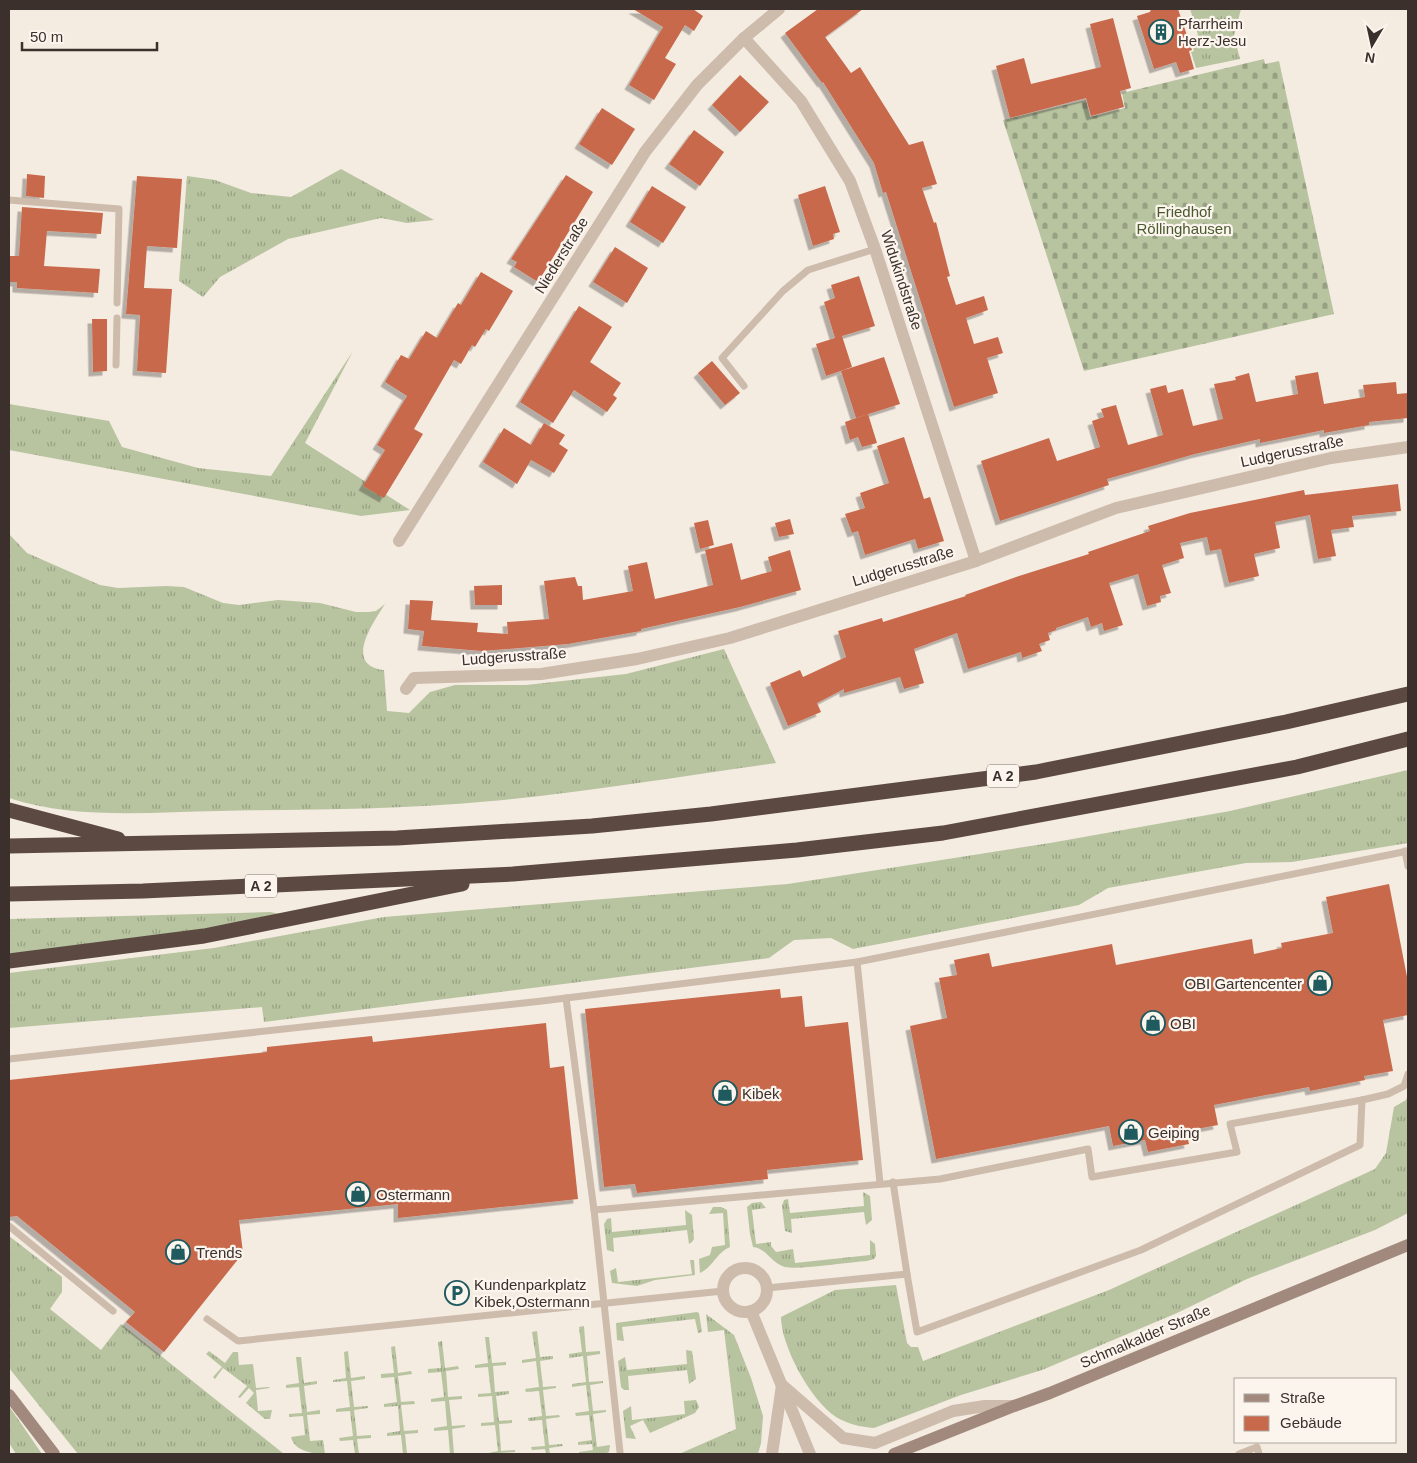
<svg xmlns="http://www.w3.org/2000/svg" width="1417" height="1463" font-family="Helvetica,sans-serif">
<defs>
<pattern id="grass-tufts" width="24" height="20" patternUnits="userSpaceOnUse" patternTransform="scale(1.25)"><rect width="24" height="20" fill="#b8c4a0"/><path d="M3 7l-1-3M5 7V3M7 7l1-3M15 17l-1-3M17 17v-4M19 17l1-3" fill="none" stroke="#97a083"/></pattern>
<pattern id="cemetery-stones" width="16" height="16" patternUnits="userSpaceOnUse" patternTransform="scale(1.25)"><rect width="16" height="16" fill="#b8c4a0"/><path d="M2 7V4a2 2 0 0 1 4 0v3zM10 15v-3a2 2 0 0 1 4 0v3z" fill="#97a083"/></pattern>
<filter id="shadow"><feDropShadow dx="-4.5" dy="4.5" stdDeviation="0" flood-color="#0004"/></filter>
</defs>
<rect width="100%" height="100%" fill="#f4ebe1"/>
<!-- grass -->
<g fill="url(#grass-tufts)">
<polygon points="1190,9 1241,9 1234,36 1240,59 1196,68 1191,52 1194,51 1192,45 1198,35"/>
<polygon points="341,169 434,220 407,223 381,218 288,239 220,277 203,297 179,281 187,176 215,180 251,193 291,197"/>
<polygon points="353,351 305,443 410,510 361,516 9,450 9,404 109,421 122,447 198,468 271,476"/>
<path d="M9,534L27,553L100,585L118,588L166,586L184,587L223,603L239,605L278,600L320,603L356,612H369L376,611L385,604C373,623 343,665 384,670L387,711L409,713L430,692L455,685H526L626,674L724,649L776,763C682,776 587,792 492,801C402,810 311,809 220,811C150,812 76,820 9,798Z"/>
<polygon points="1408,770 1408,843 1292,862 1246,863 1108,888 1079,905 853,949 831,938 794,940 769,958 264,1022 262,1007 9,1028 9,973 214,948 384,917 788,884 1050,843 1230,811"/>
<polygon points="270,912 285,915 131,941 9,954 9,919"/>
<path d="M1408,1095V1213L1375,1230L1247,1279L1177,1313L1042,1370L961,1395L874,1428C860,1427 848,1424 836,1417C811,1401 781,1346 781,1317L835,1290L896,1285L907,1343L911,1347H918L923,1361L1109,1290L1375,1169L1386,1153L1394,1107L1406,1100Z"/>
<polygon points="863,1192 870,1196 872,1220 866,1225 864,1212 791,1219 792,1233 785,1231 782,1206 784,1200 788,1199 790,1213 864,1206"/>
<path d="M761,1202L766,1208L752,1210L756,1244L771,1242V1246L776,1252L793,1249L795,1263L870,1255V1240L875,1244L876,1256L874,1259L867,1261C848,1262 801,1270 785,1267C772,1264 766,1248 753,1247L750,1234L747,1207L752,1203Z"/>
<path d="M713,1207H721L727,1210L730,1247C717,1252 713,1267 700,1273L699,1259L710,1255L712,1247L725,1245L723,1213L709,1214Z"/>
<polygon points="685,1210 692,1215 694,1239 692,1242 689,1244 687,1230 613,1238 614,1252 607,1250 604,1224 607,1219 611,1218 612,1232 686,1225"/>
<polygon points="9,1236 62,1277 62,1292 50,1309 101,1350 121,1324 284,1454 78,1454 9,1368"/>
<polygon points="690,1260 694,1260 695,1275 655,1280 637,1286 612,1283 610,1271 616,1268 618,1282 692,1274"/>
<polygon points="697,1312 699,1313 702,1332 698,1333 695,1319 622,1327 624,1341 617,1340 616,1323"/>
<polygon points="706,1314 734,1335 751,1378 763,1416 761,1443 758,1454 679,1454 736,1429 724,1330 708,1332"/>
<polygon points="584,1326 586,1352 600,1351 600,1354 587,1356 589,1382 603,1381 603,1383 590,1385 593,1411 606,1410 606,1412 593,1414 597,1447 610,1445 609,1452 605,1454 579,1454 579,1452 593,1450 592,1444 578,1445 578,1442 592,1440 589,1415 576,1416 575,1413 589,1411 586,1385 572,1387 572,1384 586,1382 583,1356 569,1358 569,1354 582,1352 579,1327"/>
<polygon points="537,1331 540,1357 553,1356 553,1359 540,1361 543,1387 556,1386 556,1388 543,1390 546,1416 559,1415 560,1417 546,1419 549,1445 562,1444 563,1446 549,1448 550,1454 546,1454 545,1449 532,1450 531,1447 545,1446 542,1420 529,1421 528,1418 542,1416 539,1391 526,1392 525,1389 539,1387 536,1361 522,1363 522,1360 536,1358 532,1332"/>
<polygon points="485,1337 489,1337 492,1363 506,1362 506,1365 493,1366 495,1392 509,1391 509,1394 496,1396 499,1421 512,1420 512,1423 499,1424 501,1451 515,1450 515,1452 484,1454 498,1451 495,1425 481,1426 481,1423 494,1422 492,1396 478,1397 478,1394 491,1393 488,1367 475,1368 475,1365 488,1363"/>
<polygon points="442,1341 445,1368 458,1366 459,1369 446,1371 448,1397 462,1396 462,1399 449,1400 452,1426 465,1425 465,1427 452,1429 454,1454 450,1454 448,1430 434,1431 434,1428 447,1426 445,1401 431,1402 431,1399 444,1397 441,1372 428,1373 428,1369 441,1368 438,1342"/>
<polygon points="395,1346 398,1373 411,1371 412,1374 398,1376 401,1402 414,1401 415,1404 401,1405 404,1431 418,1430 418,1433 405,1434 407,1454 403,1454 401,1435 387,1436 387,1433 400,1431 398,1406 384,1407 384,1404 397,1402 394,1377 381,1378 381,1374 394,1373 391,1347"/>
<polygon points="686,1350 692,1351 696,1379 689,1384 687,1370 628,1376 629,1390 624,1390 621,1387 618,1361 625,1357 627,1370 687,1364"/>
<polygon points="209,1351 225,1363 233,1352 238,1352 239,1365 253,1364 256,1388 269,1387 270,1388 256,1390 258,1411 272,1410 270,1419 265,1419 246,1403 254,1393 249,1388 240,1398 238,1397 247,1386 223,1368 215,1379 213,1377 222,1367 206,1354"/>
<polygon points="348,1351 351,1378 365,1376 365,1379 351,1381 354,1407 368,1406 368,1408 354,1410 357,1436 371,1435 371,1438 357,1439 359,1454 355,1454 353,1440 340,1441 339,1438 353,1436 350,1411 336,1412 336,1409 350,1407 347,1381 333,1382 333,1380 346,1378 344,1352"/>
<path d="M296,1357H301L304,1383L317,1381V1384L304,1386L307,1412L320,1410V1414L307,1415L310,1441L323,1440L325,1454C313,1454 294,1451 291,1437L305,1435L303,1416L289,1417V1414L302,1413L299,1387L286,1388V1385L299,1383Z"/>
<polygon points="696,1400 699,1407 695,1413 650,1433 643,1420 630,1426 636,1439 626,1438 623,1411 631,1406 632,1420 685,1414 684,1401"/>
<polygon points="9,1406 42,1454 16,1454 9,1443"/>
</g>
<!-- cemetery -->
<polygon fill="url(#cemetery-stones)" points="1264,59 1265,64 1279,61 1334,314 1084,371 1003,120 1086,100 1090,117 1125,108 1122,93"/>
<!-- building -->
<g fill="#c8694b" filter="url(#shadow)">
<polygon points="633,9 693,9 703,16 694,31 685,25 665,58 676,64 654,100 629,85 663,27"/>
<polygon points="818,9 863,9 825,37 851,73 860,67 909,145 923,141 937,184 922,188 934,223 936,222 950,276 947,277 956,305 984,296 988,310 966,318 974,344 998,337 1003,353 987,358 998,393 954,407 886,192 883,193 874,163 823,82 822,83 785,33"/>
<polygon points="1151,9 1178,9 1192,50 1189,51 1194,69 1180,73 1176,62 1154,69 1137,16 1150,12"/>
<polygon points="1113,18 1131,88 1120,91 1124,107 1091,116 1086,98 1010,118 996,66 1024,58 1031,84 1101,67 1090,24"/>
<polygon points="740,75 769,102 740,132 712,105"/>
<polygon points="602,108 635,129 612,165 579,144"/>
<polygon points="694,130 724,152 700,186 669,164"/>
<polygon points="27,174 45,176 44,198 26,196"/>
<polygon points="566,175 593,192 538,282 514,267 517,262 511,259"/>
<polygon points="137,176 182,179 177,248 147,246 144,288 172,289 166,373 137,371 140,315 126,314"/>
<polygon points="652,186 686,207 663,243 630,222"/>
<polygon points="825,186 840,232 833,234 834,239 813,246 798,195"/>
<polygon points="22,207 103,213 101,234 47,231 44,266 100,269 98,293 17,288 17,282 9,282 9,256 19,256"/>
<polygon points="615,247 648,268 627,303 593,282"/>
<polygon points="481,272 513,291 489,331 486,329 475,347 472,345 461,364 454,360 414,429 423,434 384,498 363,486 385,450 377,445 407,396 385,382 401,355 409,359 426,331 437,338 458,303 461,305"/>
<polygon points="859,276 875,326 842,336 852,367 826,376 816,344 835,338 824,302 835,298 831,285"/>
<polygon points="579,306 612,327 590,362 621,383 613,395 617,398 607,412 574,390 553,423 520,402"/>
<polygon points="92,319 107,319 107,371 93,372"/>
<polygon points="884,357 900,404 856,418 841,371"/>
<polygon points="712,361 740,393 725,405 698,373"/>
<polygon points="1318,372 1324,404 1365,397 1363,385 1396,382 1397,394 1408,393 1408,418 1369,422 1369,425 1324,433 1324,430 1260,443 1260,439 1195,454 1107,479 1109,485 1000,521 981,461 1049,438 1057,461 1100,447 1092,421 1104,417 1101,409 1116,405 1128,445 1163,435 1150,389 1166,385 1168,393 1183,389 1193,426 1223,419 1214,384 1236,380 1235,377 1249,373 1256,402 1298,394 1295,376"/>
<polygon points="868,414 877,443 862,447 858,437 850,440 845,422"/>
<polygon points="544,423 565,435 559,444 568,450 554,473 531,460 517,484 483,462 504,428 531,445"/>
<polygon points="904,437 924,499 930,497 944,541 918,549 915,539 865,555 858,531 852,533 845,514 865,508 860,493 889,483 877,446"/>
<polygon points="1398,484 1401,511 1352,516 1354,527 1331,530 1336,556 1318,559 1310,515 1275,522 1280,548 1254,554 1259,576 1229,583 1221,549 1210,551 1207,537 1180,543 1184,558 1162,565 1171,593 1160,596 1161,602 1147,606 1138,574 1109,583 1123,625 1104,631 1102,623 1091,627 1088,617 1056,628 1056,630 1048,633 1050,640 1039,644 1042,651 1022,658 1021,652 968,669 957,633 914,649 924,683 904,689 900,677 844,693 844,689 817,703 821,712 788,726 770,683 800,670 803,677 846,657 838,631 882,618 883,622 966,596 965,595 1019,576 1089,554 1088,552 1150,531 1148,526 1190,513 1304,490 1305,495"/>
<polygon points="790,519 794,534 779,537 775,523"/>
<polygon points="708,520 714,545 700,549 694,523"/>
<polygon points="732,543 741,580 772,571 768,557 790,550 801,590 740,607 641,629 641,631 568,644 482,651 422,646 424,631 408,629 410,600 433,601 431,620 478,623 477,632 508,634 507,622 549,619 544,581 575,577 578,586 582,586 583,600 633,591 628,566 647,562 655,599 685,592 713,585 705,550"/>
<polygon points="502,585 502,605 475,605 474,586"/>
<polygon points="1389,884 1408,982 1408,1015 1383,1020 1393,1071 1364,1076 1365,1080 1310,1091 1309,1087 1214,1105 1218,1125 1186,1131 1189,1144 1148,1152 1145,1140 1113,1146 1109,1126 936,1159 910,1026 947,1018 939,978 957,975 954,960 989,953 992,967 1112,944 1116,965 1252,939 1254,954 1282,948 1281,943 1333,933 1326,897"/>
<polygon points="780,989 781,998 802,996 805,1027 848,1022 863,1160 767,1170 768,1179 637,1193 635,1184 604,1187 585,1009"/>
<polygon points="546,1023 550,1068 564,1066 578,1199 398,1218 398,1204 239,1220 243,1253 164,1352 126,1322 135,1312 17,1216 9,1217 9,1080 267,1052 267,1047 372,1036 373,1042"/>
</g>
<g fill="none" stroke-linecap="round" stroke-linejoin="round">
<!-- service -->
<g stroke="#cdbbac" stroke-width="7">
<polyline points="9,200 119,209 117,303"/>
<polyline points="116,365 117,318"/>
<polyline points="744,386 722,358 783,291 808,270 875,249"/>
<polyline points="1405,851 1408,866"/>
<polyline points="857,962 880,1183"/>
<polyline points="566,998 594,1210 620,1452"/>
<polyline points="9,1059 542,1001 857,962 1408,851"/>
<polyline points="1362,1100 1388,1094 1404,1086 1408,1074"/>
<polyline points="893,1182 907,1274"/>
<polyline points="594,1210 940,1179 1088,1149 1092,1177 1237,1152 1230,1124 1362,1100 1360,1145 1141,1250 917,1332 907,1274 767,1288"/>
<polyline points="9,1226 113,1311"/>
<polyline points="207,1319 238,1341 723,1291"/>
<polyline points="1239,1454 1257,1447 1259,1454"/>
</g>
<!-- minor -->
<g stroke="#cdbbac" stroke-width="12">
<polyline points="744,38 801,101 850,181 875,249 976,561"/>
<polyline points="399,541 645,152 697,85 744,38 779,9"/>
<polyline points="406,689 414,678 541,674 637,659 730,638 976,561 1116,508 1331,458 1408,447"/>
<circle cx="745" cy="1290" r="22"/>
<polyline points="751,1311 810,1454"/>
<polyline points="782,1385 843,1438 875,1443 953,1411 985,1406 1014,1406"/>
<polyline points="772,1454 782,1385"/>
</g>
<!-- secondary -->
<g stroke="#a18a7d" stroke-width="12">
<polyline points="9,1395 54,1454"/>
<polyline points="894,1454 1014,1406 1050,1393 1408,1245"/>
</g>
<!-- motorway -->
<g stroke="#5c4a42" stroke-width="15">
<polyline points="9,810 118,839"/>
<polyline points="9,846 397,838 592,826 711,814 1036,772 1286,722 1408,694"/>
<polyline points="9,894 143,891 513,874 797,850 943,833 1297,767 1408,739"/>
<polyline points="9,961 204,936 462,884"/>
</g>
</g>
<!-- icons -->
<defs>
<symbol id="building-ring" viewBox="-11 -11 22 22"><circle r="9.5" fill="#fbf5ee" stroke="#1f5a5e" stroke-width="1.5"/><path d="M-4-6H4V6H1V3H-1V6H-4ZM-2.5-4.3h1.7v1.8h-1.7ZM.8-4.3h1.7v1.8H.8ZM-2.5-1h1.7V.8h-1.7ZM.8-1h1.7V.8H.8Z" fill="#1f5a5e"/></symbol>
<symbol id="shop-ring" viewBox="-11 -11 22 22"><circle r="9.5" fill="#fbf5ee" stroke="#1f5a5e" stroke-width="1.5"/><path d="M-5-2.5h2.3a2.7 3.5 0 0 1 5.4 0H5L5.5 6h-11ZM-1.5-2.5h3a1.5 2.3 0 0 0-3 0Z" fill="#1f5a5e"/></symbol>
<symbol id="parking-ring" viewBox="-11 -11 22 22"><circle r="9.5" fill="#fbf5ee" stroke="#1f5a5e" stroke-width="1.5"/><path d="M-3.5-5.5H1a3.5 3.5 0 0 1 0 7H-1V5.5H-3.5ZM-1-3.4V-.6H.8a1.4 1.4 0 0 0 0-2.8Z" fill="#1f5a5e"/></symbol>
</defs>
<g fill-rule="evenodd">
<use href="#building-ring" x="1147" y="18" width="28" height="28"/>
<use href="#shop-ring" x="1306" y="969" width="28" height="28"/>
<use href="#shop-ring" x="1139" y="1009" width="28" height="28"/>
<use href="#shop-ring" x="711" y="1079" width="28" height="28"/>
<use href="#shop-ring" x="1117" y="1118" width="28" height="28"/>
<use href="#shop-ring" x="344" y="1180" width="28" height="28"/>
<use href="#shop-ring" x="164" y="1238" width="28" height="28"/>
<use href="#parking-ring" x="443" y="1279" width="28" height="28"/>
</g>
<g text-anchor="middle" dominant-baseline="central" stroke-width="4.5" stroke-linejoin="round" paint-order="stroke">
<!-- shield labels -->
<g fill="#fbf5ee" stroke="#756b66" stroke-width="1">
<rect x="987" y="764.5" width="32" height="23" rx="4"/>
<rect x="245" y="874.5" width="32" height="23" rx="4"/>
</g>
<g font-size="14" font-weight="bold" fill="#3b302b">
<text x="1003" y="776">A 2</text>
<text x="261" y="886">A 2</text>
</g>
<!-- poi labels -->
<g font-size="15" fill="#3b302b" stroke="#fbf5ee" text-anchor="start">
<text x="1178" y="23">Pfarrheim<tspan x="1178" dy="17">Herz-Jesu</tspan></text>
<text x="1302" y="983" text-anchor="end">OBI Gartencenter</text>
<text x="1170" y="1023">OBI</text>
<text x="742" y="1093">Kibek</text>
<text x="1148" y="1132">Geiping</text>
<text x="376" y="1194">Ostermann</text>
<text x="196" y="1252">Trends</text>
<text x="474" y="1284">Kundenparkplatz<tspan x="474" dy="17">Kibek,Ostermann</tspan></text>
</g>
<!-- park labels -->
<g font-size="15" fill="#4a5a2e" stroke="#fbf5ee">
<text x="1184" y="211">Friedhof<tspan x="1184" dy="17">Röllinghausen</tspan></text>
</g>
<!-- street labels -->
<g font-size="15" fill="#3b302b" stroke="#fbf5ee">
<text transform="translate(561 255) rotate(-58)">Niederstraße</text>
<text transform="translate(902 280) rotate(72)">Widukindstraße</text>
<text transform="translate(1292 451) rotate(-12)">Ludgerusstraße</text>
<text transform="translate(903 566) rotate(-17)">Ludgerusstraße</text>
<text transform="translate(514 656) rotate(-4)">Ludgerusstraße</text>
<text transform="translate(1145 1336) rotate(-23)">Schmalkalder Straße</text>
</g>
</g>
<!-- border -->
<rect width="1417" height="1463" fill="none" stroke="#3b302b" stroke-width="20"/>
<!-- legend -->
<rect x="1234" y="1378" width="162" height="65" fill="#fbf5ee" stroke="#aea6a0"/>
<rect x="1244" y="1394" width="25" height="8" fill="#a18a7d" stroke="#aea6a0"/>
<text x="1280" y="1403" font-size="15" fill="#3b302b">Straße</text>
<rect x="1244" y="1416" width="25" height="15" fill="#c8694b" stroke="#aea6a0"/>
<text x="1280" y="1428" font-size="15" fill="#3b302b">Gebäude</text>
<!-- north arrow -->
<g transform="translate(1372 45) rotate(189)" stroke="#fbf5ee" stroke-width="4" paint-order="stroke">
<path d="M0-4L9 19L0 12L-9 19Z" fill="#3b302b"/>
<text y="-8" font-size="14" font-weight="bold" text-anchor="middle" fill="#3b302b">N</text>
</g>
<!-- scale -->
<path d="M22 42v8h135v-8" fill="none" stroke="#3b302b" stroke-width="2.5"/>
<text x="30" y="42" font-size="15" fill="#3b302b" stroke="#fbf5ee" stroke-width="4" paint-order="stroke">50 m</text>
</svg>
